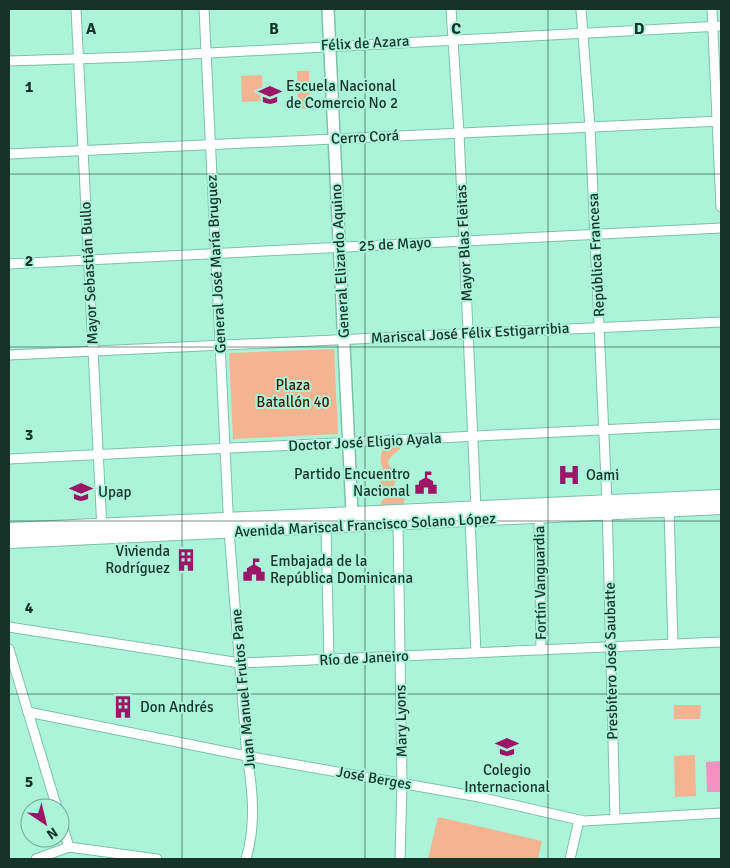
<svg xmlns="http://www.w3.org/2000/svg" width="730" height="868" font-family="Signika,sans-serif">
<rect width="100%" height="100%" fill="#abf4da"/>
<!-- green -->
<g fill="#f2b491">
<polygon points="297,71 309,71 310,109 298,109"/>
<polygon points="262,75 263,101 242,102 241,76"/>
<polygon points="334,349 338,434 233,439 229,353"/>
<path d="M403,444C400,453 390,453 388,463L392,470L391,476L396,480L393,488L398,490L397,495L405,499L403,509L382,510L381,502L385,498L383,489L379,486L381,480L377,479L378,475L383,469C379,462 380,453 385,445Z"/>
<polygon points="674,705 701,705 700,719 674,719"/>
<polygon points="695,755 696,796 675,797 674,756"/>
<polygon points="438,817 542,841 538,859 428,859"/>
</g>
<!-- water -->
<polygon fill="#f391c0" points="721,761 721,792 707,792 706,762"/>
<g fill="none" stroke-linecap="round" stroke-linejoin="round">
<defs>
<g id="minor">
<polyline points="76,9 102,530"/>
<path d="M204,9L229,531L247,756C253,791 256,825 246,859"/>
<polyline points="451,9 459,133 476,508"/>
<polyline points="581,9 590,127 607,502 615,819"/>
<polyline points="712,9 721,207"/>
<polyline points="9,61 135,57 721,26"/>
<polyline points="9,154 721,121"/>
<polyline points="9,264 721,228"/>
<polyline points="9,355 721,322"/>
<polyline points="9,459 721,424"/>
<polyline points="669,510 673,644"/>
<polyline points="539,516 541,650"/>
<polyline points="470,520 476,653"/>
<polyline points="398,524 402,783 400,859"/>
<polyline points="326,527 329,660"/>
<polyline points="9,627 240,663 721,642"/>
<polyline points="9,649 57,808"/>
<polyline points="28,712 247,756 479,797 584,821 721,813"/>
<polyline points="60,818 69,847"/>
<polyline points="36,859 69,847 157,859"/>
<polyline points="570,859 579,820"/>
</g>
<polyline id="major" points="328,9 352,513"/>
<g id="highway">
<polyline points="9,530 721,497"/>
<polyline points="9,541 721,507"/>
</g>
</defs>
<!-- minor casing -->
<use href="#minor" stroke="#7bc2aa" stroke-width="11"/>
<!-- major casing -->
<use href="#major" stroke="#7bc2aa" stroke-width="14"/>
<!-- highway casing -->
<use href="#highway" stroke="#7bc2aa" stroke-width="16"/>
<!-- minor -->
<use href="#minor" stroke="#fff" stroke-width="9"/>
<!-- major -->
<use href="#major" stroke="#fff" stroke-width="11"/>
<!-- highway -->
<use href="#highway" stroke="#fff" stroke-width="14"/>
</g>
<!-- grid -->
<path fill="none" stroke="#153329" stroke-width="1" stroke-opacity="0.55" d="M182,9V859M365,9V859M548,9V859M9,174H721M9,347H721M9,521H721M9,694H721"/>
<!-- icons -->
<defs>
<symbol id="school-bare" viewBox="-9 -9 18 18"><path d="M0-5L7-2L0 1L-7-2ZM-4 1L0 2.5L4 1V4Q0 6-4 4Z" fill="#9c1566" stroke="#abf4da" stroke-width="2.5" paint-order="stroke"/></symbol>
<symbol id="hospital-bare" viewBox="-9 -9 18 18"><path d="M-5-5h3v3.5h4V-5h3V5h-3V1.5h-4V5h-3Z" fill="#9c1566" stroke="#abf4da" stroke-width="2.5" paint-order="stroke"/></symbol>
<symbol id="civic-bare" viewBox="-9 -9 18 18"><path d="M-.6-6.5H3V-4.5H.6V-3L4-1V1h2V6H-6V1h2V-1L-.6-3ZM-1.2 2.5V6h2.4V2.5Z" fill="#9c1566" stroke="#abf4da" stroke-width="2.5" paint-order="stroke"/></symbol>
<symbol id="building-bare" viewBox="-9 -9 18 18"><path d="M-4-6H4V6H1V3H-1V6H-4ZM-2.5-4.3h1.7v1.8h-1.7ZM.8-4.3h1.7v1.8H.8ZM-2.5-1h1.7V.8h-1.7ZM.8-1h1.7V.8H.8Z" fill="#9c1566" stroke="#abf4da" stroke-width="2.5" paint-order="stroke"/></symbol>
</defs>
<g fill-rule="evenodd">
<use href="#school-bare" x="254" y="79" width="32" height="32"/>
<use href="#hospital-bare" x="553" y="459" width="32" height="32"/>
<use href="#civic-bare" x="410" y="467" width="32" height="32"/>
<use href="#school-bare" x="65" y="476" width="32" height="32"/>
<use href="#building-bare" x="170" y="544" width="32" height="32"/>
<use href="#civic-bare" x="238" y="554" width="32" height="32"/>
<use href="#building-bare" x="107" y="691" width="32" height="32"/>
<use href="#school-bare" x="491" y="731" width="32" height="32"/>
</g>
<g text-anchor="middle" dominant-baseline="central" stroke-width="4" stroke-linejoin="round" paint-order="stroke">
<!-- street labels -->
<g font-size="15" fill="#153329" stroke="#abf4da">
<text transform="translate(365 43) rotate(-3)">Félix de Azara</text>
<text transform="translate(365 137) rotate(-3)">Cerro Corá</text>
<text transform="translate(464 243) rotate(-93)">Mayor Blas Fleitas</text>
<text transform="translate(395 244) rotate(-3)">25 de Mayo</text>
<text transform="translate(596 255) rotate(-93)">República Francesa</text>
<text transform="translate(340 261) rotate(-93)">General Elizardo Aquino</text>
<text transform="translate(216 264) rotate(-93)">General José María Bruguez</text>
<text transform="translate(89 273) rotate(-93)">Mayor Sebastián Bullo</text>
<text transform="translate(470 333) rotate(-3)">Mariscal José Félix Estigarribia</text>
<text transform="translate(365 442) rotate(-3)">Doctor José Eligio Ayala</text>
<text transform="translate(365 525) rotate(-3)">Avenida Mariscal Francisco Solano López</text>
<text transform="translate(540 583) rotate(-91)">Fortín Vanguardia</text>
<text transform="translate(364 658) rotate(-3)">Río de Janeiro</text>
<text transform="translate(611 661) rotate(-91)">Presbítero José Saubatte</text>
<text transform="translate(243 689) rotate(-95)">Juan Manuel Frutos Pane</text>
<text transform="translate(401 721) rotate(-91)">Mary Lyons</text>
<text transform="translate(374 778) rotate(10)">José Berges</text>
</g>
<!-- poi labels -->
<g font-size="15" fill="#153329" stroke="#abf4da" text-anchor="start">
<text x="286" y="86">Escuela Nacional<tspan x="286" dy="17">de Comercio No 2</tspan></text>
<text x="410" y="474" text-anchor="end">Partido Encuentro<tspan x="410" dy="17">Nacional</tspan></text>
<text x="586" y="475">Oami</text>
<text x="98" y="492">Upap</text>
<text x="170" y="551" text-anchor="end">Vivienda<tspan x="170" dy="17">Rodríguez</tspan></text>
<text x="270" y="561">Embajada de la<tspan x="270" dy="17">República Dominicana</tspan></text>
<text x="140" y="707">Don Andrés</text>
<text x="507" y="770" text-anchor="middle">Colegio<tspan x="507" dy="17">Internacional</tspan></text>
</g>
<!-- park labels -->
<g font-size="15" fill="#461b00" stroke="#abf4da">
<text x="293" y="385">Plaza<tspan x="293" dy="17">Batallón 40</tspan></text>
</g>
</g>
<g font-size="16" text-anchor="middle" font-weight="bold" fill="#153329" stroke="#abf4da" stroke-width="4" stroke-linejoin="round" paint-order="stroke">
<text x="91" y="34">A</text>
<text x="274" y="34">B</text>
<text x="456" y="34">C</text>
<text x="639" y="34">D</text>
<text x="29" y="92">1</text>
<text x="29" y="266">2</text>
<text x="29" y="440">3</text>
<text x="29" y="613">4</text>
<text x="29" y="787">5</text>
</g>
<!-- border -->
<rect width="730" height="868" fill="none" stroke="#153329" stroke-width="20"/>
<!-- north arrow -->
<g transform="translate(45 823) rotate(145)"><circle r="24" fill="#abf4da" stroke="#6fa793"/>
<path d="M0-4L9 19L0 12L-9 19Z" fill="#9c1566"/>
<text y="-8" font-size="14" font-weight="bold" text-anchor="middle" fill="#153329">N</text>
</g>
</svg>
